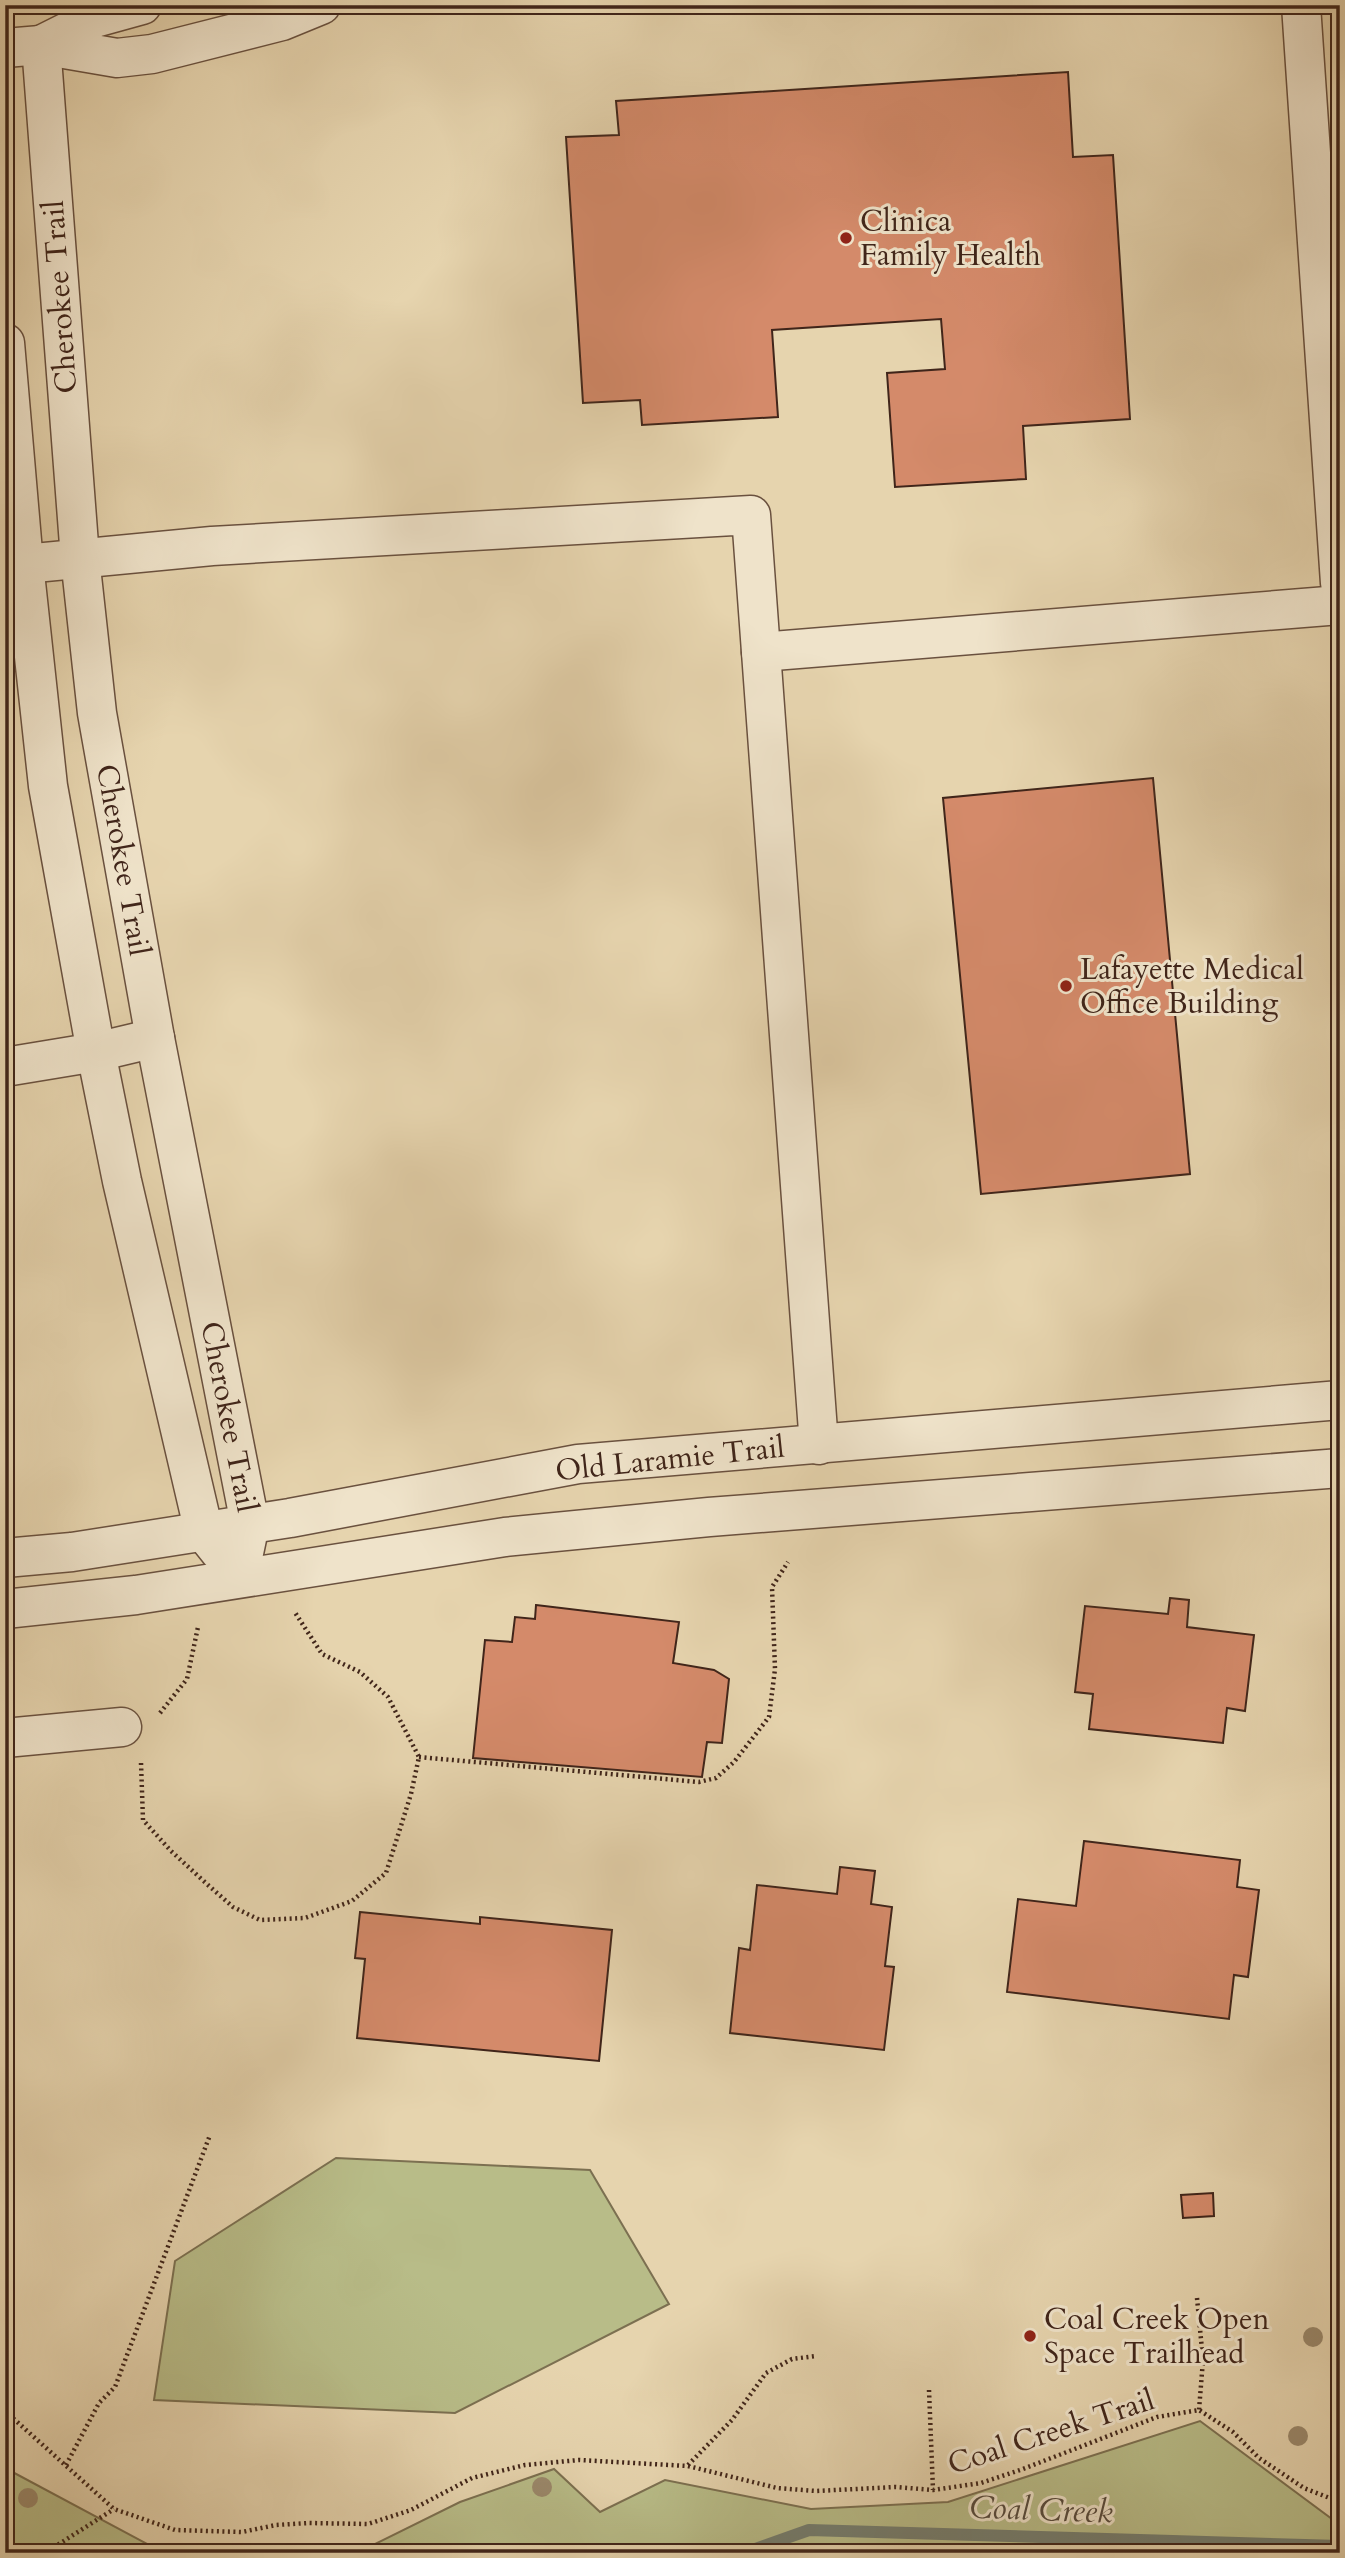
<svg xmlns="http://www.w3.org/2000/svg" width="1345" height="2558" font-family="Cardo,serif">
<rect width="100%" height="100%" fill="#e6d4ae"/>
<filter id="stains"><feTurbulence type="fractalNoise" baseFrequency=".00286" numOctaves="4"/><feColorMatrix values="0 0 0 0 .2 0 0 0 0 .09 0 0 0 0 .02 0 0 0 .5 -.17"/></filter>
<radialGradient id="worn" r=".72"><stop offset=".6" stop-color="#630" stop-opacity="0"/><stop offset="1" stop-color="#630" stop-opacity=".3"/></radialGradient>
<!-- green -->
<g fill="#b8bc88" stroke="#7c7051" stroke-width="2">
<polygon points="336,2158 590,2170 669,2304 455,2413 154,2400 175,2261"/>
<polygon points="1200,2421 1340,2525 1340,2553 267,2553 367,2548 460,2502 554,2469 600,2512 665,2480 811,2509 948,2502"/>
<polygon points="5,2468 164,2553 5,2553"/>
</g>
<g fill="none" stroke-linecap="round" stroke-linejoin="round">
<!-- stream -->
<polyline stroke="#747d6f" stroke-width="12" points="744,2553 809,2530 1340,2546"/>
</g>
<!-- building -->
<g fill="#d48a6a" stroke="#40251a" stroke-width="2">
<polygon points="1068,72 1073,157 1113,155 1130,419 1023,426 1026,479 895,487 887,373 945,369 941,319 772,330 778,417 642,425 640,400 583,403 566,137 619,135 616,101"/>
<polygon points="1153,778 1190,1174 981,1194 943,798"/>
<polygon points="1170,1598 1189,1600 1187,1627 1254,1635 1245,1711 1227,1708 1223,1743 1089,1729 1093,1694 1075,1692 1085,1606 1168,1614"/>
<polygon points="536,1605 679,1622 673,1663 714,1670 729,1679 722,1743 707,1742 702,1777 473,1758 485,1640 512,1642 515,1617 535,1619"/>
<polygon points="1084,1841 1240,1860 1237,1887 1259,1890 1248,1977 1234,1975 1229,2019 1007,1992 1018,1899 1076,1906"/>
<polygon points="840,1867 875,1871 871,1904 892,1907 885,1966 894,1967 884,2050 730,2033 739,1948 750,1950 757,1885 837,1894"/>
<polygon points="360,1912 480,1924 480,1917 612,1930 599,2061 357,2038 365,1959 355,1958"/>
<polygon points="1213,2193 1214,2216 1183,2218 1181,2195"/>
</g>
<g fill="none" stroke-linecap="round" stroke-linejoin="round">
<defs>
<g id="minor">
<polyline points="1301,5 1340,583"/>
<polyline points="41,45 80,558 97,713 155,1038 250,1524 239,1577"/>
<polyline points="41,45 95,18 142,5"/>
<polyline points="5,48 41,45 117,58 152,54 282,21 321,5"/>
<polyline points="5,343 24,564 48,786 96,1052 122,1181 204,1532 220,1552"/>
<polyline points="24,564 212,546 751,515 819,1445"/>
<polyline points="761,652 1340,605"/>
<polyline points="5,1067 96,1052 155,1038"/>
<polyline points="5,1558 72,1552 290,1518 578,1464 1340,1400"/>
<polyline points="5,1609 136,1595 505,1537 709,1517 1340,1468"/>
<polyline points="5,1738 122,1727"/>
</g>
</defs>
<!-- minor casing -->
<use href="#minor" stroke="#6a513f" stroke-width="41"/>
<!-- path -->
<g stroke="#40251a" stroke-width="4.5" stroke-dasharray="2 3.5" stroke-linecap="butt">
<polyline points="160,1713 187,1679 198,1627"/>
<polyline points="419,1757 699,1782 716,1778 734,1762 769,1717 775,1669 772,1587 788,1562"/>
<polyline points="141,1763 143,1820 171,1851 208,1885 233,1907 260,1920 305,1918 352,1901 386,1873 411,1794 419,1757 388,1697 360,1672 322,1654 294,1611"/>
<polyline points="1197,2298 1203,2360 1199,2410"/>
<polyline points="929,2390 933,2490"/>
<polyline points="5,2411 114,2509 175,2530 242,2532 276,2525 309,2523 368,2524 411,2510 472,2478 525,2465 579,2460 688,2466 777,2488 816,2491 896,2487 933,2490 981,2483 1023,2469 1157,2417 1199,2410 1233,2432 1259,2458 1304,2488 1340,2502"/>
<polyline points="66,2465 99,2403 115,2387 210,2135"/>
<polyline points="688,2465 732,2420 766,2373 792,2359 816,2356"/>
<polyline points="5,2549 48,2551 114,2509"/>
</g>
<!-- minor -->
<use href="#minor" stroke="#efe3ca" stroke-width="38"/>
</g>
<!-- trees -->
<g fill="#9b896c">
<circle cx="1313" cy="2337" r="10"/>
<circle cx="1298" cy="2436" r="10"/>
<circle cx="542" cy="2487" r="10"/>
<circle cx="28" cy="2498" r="10"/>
</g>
<!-- markers -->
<g fill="#8f2418" stroke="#efe3ca" stroke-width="2.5">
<circle cx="846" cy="238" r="7"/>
<circle cx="1066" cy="986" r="7"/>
<circle cx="1030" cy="2336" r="7"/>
</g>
<g text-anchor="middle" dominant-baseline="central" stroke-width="6" stroke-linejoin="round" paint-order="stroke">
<!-- poi labels -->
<g font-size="30" fill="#40251a" stroke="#efe3ca" text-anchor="start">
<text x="860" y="221">Clinica<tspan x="860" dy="34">Family Health</tspan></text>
<text x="1080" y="969">Lafayette Medical<tspan x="1080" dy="34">Office Building</tspan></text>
<text x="1044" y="2319">Coal Creek Open<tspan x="1044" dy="34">Space Trailhead</tspan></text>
</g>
<!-- street labels -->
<g font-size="30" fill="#40251a" stroke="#efe3ca">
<text transform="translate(60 297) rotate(-94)">Cherokee Trail</text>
<text transform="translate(123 860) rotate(80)">Cherokee Trail</text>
<text transform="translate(229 1417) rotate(79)">Cherokee Trail</text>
<text transform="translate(670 1459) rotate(-6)">Old Laramie Trail</text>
<text transform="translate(1051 2432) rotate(-18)">Coal Creek Trail</text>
</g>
<!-- water labels -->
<g font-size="32" font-style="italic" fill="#564a3d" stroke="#efe3ca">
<text transform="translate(1041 2510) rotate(2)">Coal Creek</text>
</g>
</g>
<!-- margin -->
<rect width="1345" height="2558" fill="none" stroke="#e6d4ae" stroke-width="28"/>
<rect x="7" y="7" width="1331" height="2544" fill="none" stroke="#40251a" stroke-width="3.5"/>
<rect x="14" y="14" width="1317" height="2530" fill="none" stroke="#40251a" stroke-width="2"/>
<rect width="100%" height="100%" filter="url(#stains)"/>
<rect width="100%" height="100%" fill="url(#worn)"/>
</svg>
